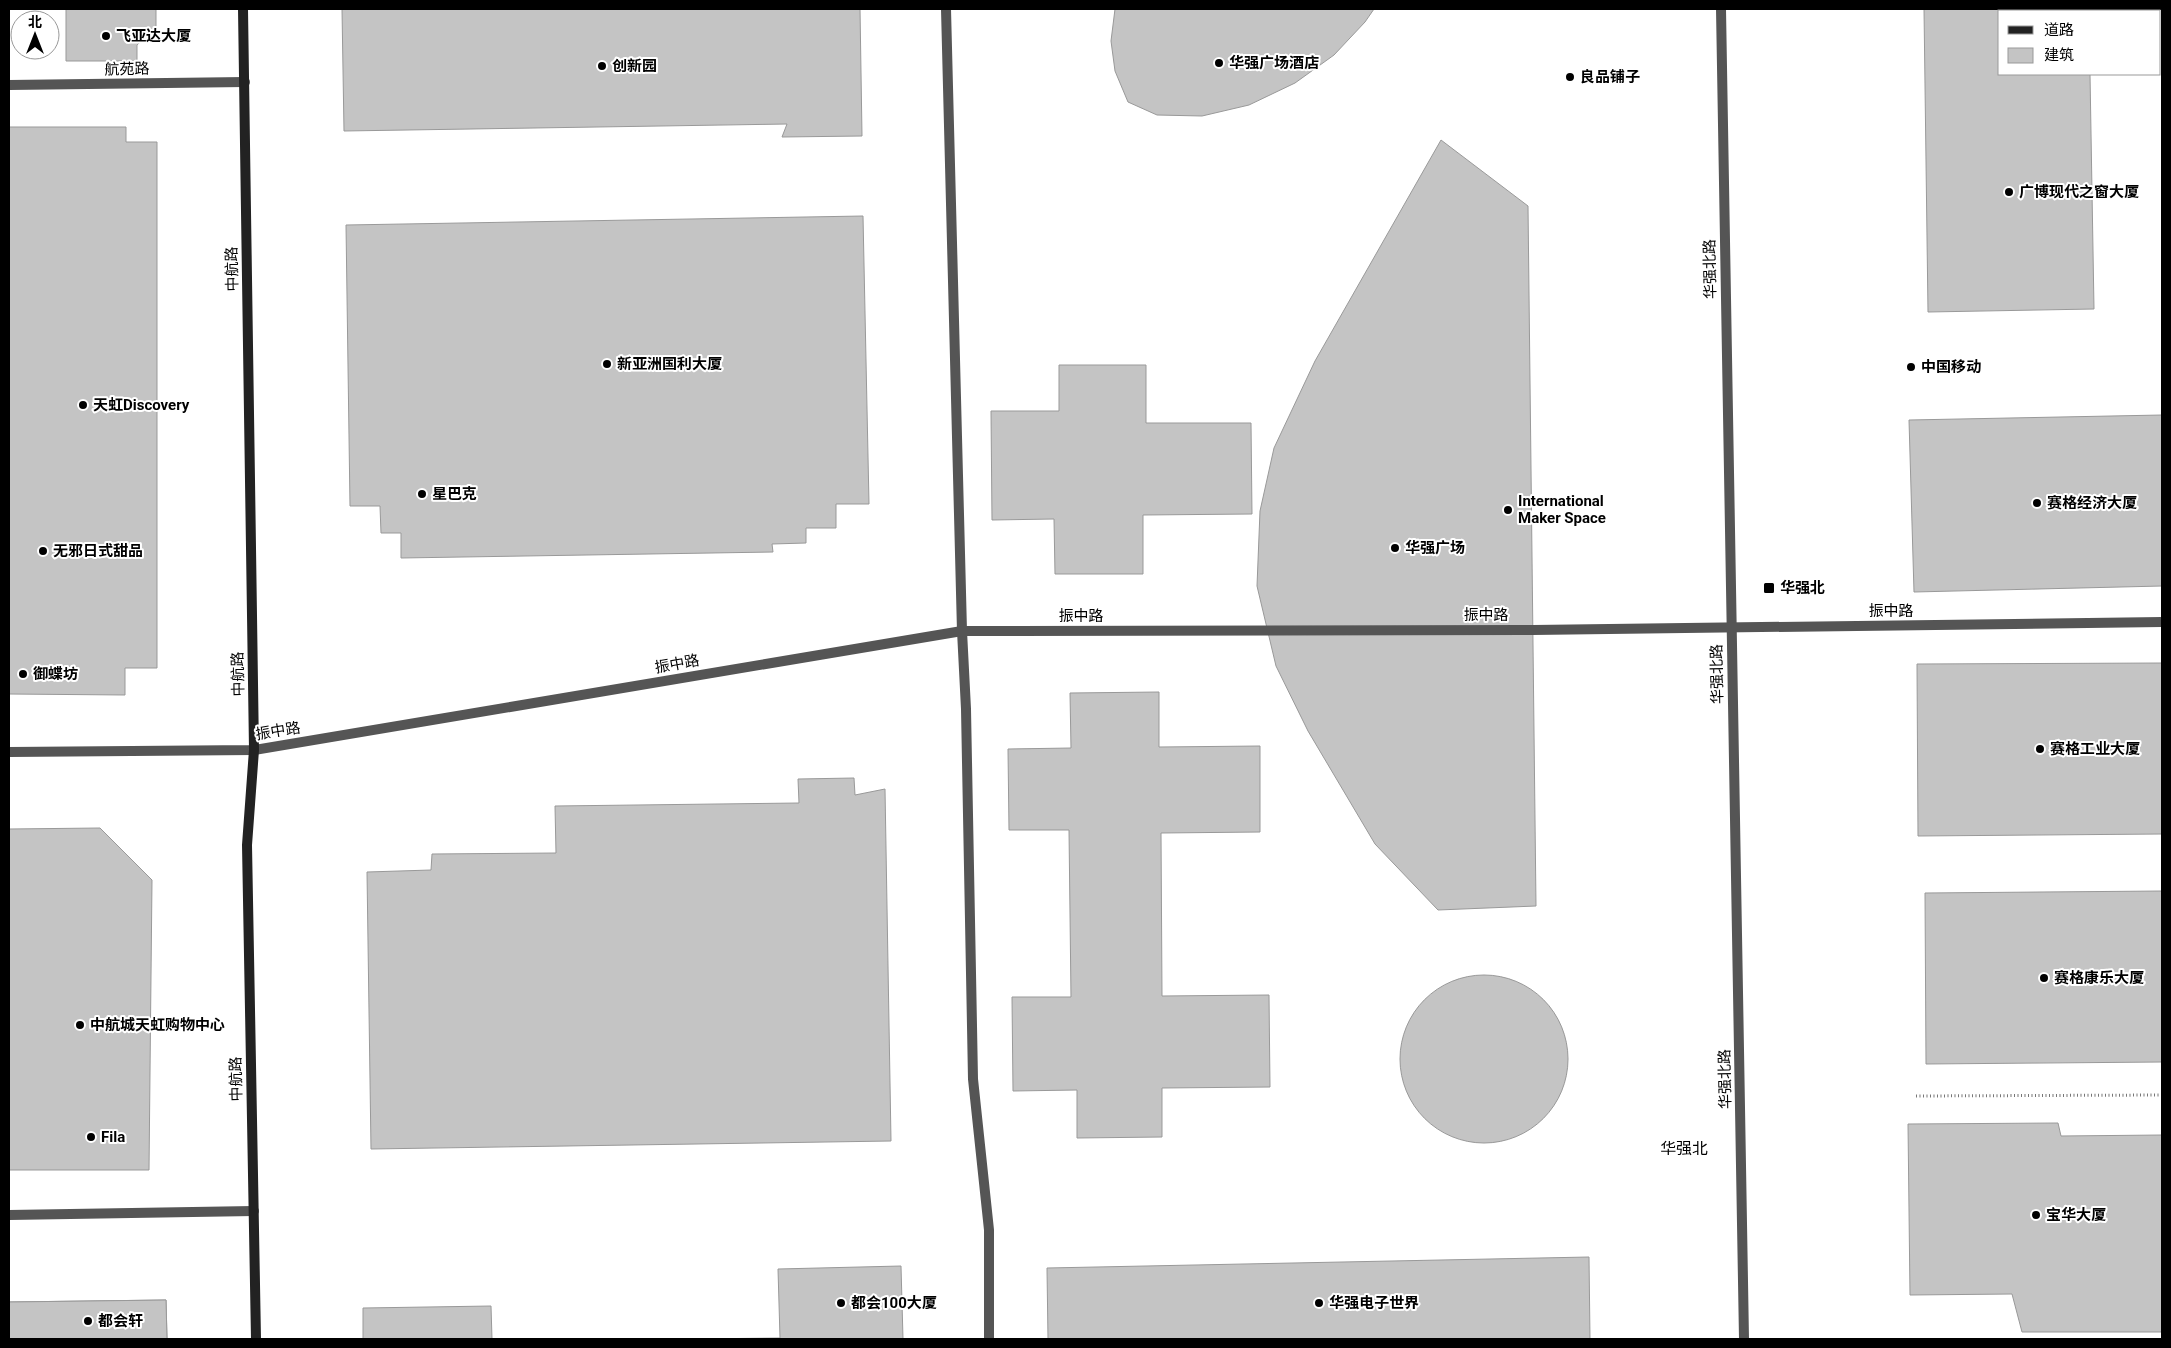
<svg xmlns="http://www.w3.org/2000/svg" width="2171" height="1348" font-family="Roboto,'Noto Sans SC',sans-serif">
<rect width="100%" height="100%" fill="#fff"/>
<!-- building -->
<g fill="#c4c4c4" stroke="#999">
<polygon points="9,9 156,9 156,27 137,45 137,61 66,61 66,9"/>
<polygon points="342,9 860,9 862,136 782,137 787,124 344,131"/>
<polygon points="1115,9 1374,9 1365,22 1334,55 1295,83 1249,105 1202,116 1157,115 1128,102 1115,71 1111,41"/>
<polygon points="1924,9 2089,9 2089,11 2000,11 2000,74 2090,74 2094,309 1928,312"/>
<polygon points="9,127 126,127 126,142 157,142 157,668 125,668 125,695 9,694"/>
<polygon points="1441,140 1528,206 1536,906 1438,910 1375,844 1308,731 1276,666 1257,586 1260,511 1274,448 1315,361"/>
<polygon points="863,216 869,504 836,504 836,528 806,528 806,543 772,544 773,552 401,558 401,533 381,533 380,506 350,506 346,225"/>
<polygon points="1059,365 1146,365 1146,423 1251,423 1252,514 1143,515 1143,574 1055,574 1054,519 992,520 991,411 1059,411"/>
<polygon points="2162,415 2162,586 1914,592 1909,420"/>
<polygon points="2162,663 2162,834 1918,836 1917,664"/>
<polygon points="1159,692 1159,747 1260,746 1260,832 1161,833 1162,996 1269,995 1270,1087 1162,1088 1162,1137 1077,1138 1077,1090 1013,1091 1012,997 1071,997 1069,830 1009,830 1008,749 1071,748 1070,693"/>
<polygon points="854,778 855,795 885,789 891,1141 371,1149 367,872 431,870 432,854 556,853 555,806 799,803 798,779"/>
<polygon points="100,828 152,880 149,1170 9,1170 9,829"/>
<polygon points="2162,891 2162,1062 1926,1064 1925,893"/>
<circle cx="1484" cy="1059" r="84"/>
<polygon points="2058,1123 2061,1136 2162,1135 2162,1332 2022,1332 2012,1294 1910,1295 1908,1124"/>
<polygon points="1589,1257 1590,1339 1048,1339 1047,1268"/>
<polygon points="901,1266 903,1339 693,1339 780,1338 778,1269"/>
<polygon points="166,1300 167,1339 9,1339 9,1302"/>
<polygon points="166,1300 167,1339 9,1339 9,1302"/>
<polygon points="491,1306 492,1339 363,1339 363,1308"/>
</g>
<g fill="none" stroke-linecap="round" stroke-linejoin="round">
<!-- path -->
<polyline stroke="#777" stroke-width="3" stroke-dasharray="1 2.5" stroke-linecap="butt" points="1916,1096 2162,1095"/>
<!-- pedestrian -->
<polyline stroke="#555" stroke-width="10" points="1721,9 1744,1339"/>
<!-- minor -->
<g stroke="#555" stroke-width="10">
<polyline points="946,9 962,631 966,709 973,1079 989,1230 989,1339"/>
<polyline points="9,85 245,82"/>
<polyline points="9,1215 254,1211"/>
</g>
<!-- tertiary -->
<polyline stroke="#555" stroke-width="10" points="9,752 254,750 962,631 1533,630 2162,622"/>
<!-- secondary -->
<polyline stroke="#222" stroke-width="10" points="243,9 254,750 247,845 256,1339"/>
</g>
<!-- markers -->
<g fill="#000" stroke="#fff" stroke-width="2">
<circle cx="106" cy="36" r="5"/>
<circle cx="1219" cy="63" r="5"/>
<circle cx="602" cy="66" r="5"/>
<circle cx="1570" cy="77" r="5"/>
<circle cx="2009" cy="192" r="5"/>
<circle cx="607" cy="364" r="5"/>
<circle cx="1911" cy="367" r="5"/>
<circle cx="83" cy="405" r="5"/>
<circle cx="422" cy="494" r="5"/>
<circle cx="2037" cy="503" r="5"/>
<circle cx="1508" cy="510" r="5"/>
<circle cx="1395" cy="548" r="5"/>
<circle cx="43" cy="551" r="5"/>
<rect x="1763" y="582" width="12" height="12" rx="2.5"/>
<circle cx="23" cy="674" r="5"/>
<circle cx="2040" cy="749" r="5"/>
<circle cx="2044" cy="978" r="5"/>
<circle cx="80" cy="1025" r="5"/>
<circle cx="91" cy="1137" r="5"/>
<circle cx="2036" cy="1215" r="5"/>
<circle cx="841" cy="1303" r="5"/>
<circle cx="1319" cy="1303" r="5"/>
<circle cx="88" cy="1321" r="5"/>
</g>
<g text-anchor="middle" dominant-baseline="central" stroke-width="4" stroke-linejoin="round" paint-order="stroke">
<!-- poi labels -->
<g font-size="15" font-weight="bold" fill="#000" stroke="#fff" text-anchor="start">
<text x="116" y="36">飞亚达大厦</text>
<text x="1229" y="63">华强广场酒店</text>
<text x="612" y="66">创新园</text>
<text x="1580" y="77">良品铺子</text>
<text x="2019" y="192">广博现代之窗大厦</text>
<text x="617" y="364">新亚洲国利大厦</text>
<text x="1921" y="367">中国移动</text>
<text x="93" y="405">天虹Discovery</text>
<text x="432" y="494">星巴克</text>
<text x="1518" y="501">International<tspan x="1518" dy="17">Maker Space</tspan></text>
<text x="2047" y="503">赛格经济大厦</text>
<text x="1405" y="548">华强广场</text>
<text x="53" y="551">无邪日式甜品</text>
<text x="1780" y="588">华强北</text>
<text x="33" y="674">御蝶坊</text>
<text x="2050" y="749">赛格工业大厦</text>
<text x="2054" y="978">赛格康乐大厦</text>
<text x="90" y="1025">中航城天虹购物中心</text>
<text x="101" y="1137">Fila</text>
<text x="2046" y="1215">宝华大厦</text>
<text x="851" y="1303">都会100大厦</text>
<text x="1329" y="1303">华强电子世界</text>
<text x="98" y="1321">都会轩</text>
</g>
<!-- street labels -->
<g font-size="15" fill="#000" stroke="#fff">
<text transform="translate(127 69) rotate(-1)">航苑路</text>
<text transform="translate(232 269) rotate(-91)">中航路</text>
<text transform="translate(1710 269) rotate(-91)">华强北路</text>
<text x="1891" y="611">振中路</text>
<text x="1486" y="615">振中路</text>
<text x="1081" y="616">振中路</text>
<text transform="translate(677 664) rotate(-10)">振中路</text>
<text transform="translate(238 674) rotate(-91)">中航路</text>
<text transform="translate(1717 674) rotate(-91)">华强北路</text>
<text transform="translate(278 731) rotate(-9)">振中路</text>
<text transform="translate(236 1079) rotate(-91)">中航路</text>
<text transform="translate(1725 1079) rotate(-91)">华强北路</text>
</g>
<!-- neighbourhood labels -->
<g font-size="16" fill="#000" stroke="#fff">
<text x="1684" y="1148">华强北</text>
</g>
</g>
<!-- border -->
<rect width="2171" height="1348" fill="none" stroke="#000000" stroke-width="20"/>
<!-- legend -->
<rect x="1998" y="10" width="162" height="65" fill="#ffffff" stroke="#999999"/>
<rect x="2008" y="26" width="25" height="8" fill="#222222" stroke="#999999"/>
<text x="2044" y="35" font-size="15" fill="#000000">道路</text>
<rect x="2008" y="48" width="25" height="15" fill="#c4c4c4" stroke="#999999"/>
<text x="2044" y="60" font-size="15" fill="#000000">建筑</text>
<!-- north arrow -->
<g transform="translate(35 35)"><circle r="24" fill="#ffffff" stroke="#999999"/>
<path d="M0-4L9 19L0 12L-9 19Z" fill="#000000"/>
<text y="-8" font-size="14" font-weight="bold" text-anchor="middle" fill="#000000">北</text>
</g>
</svg>
